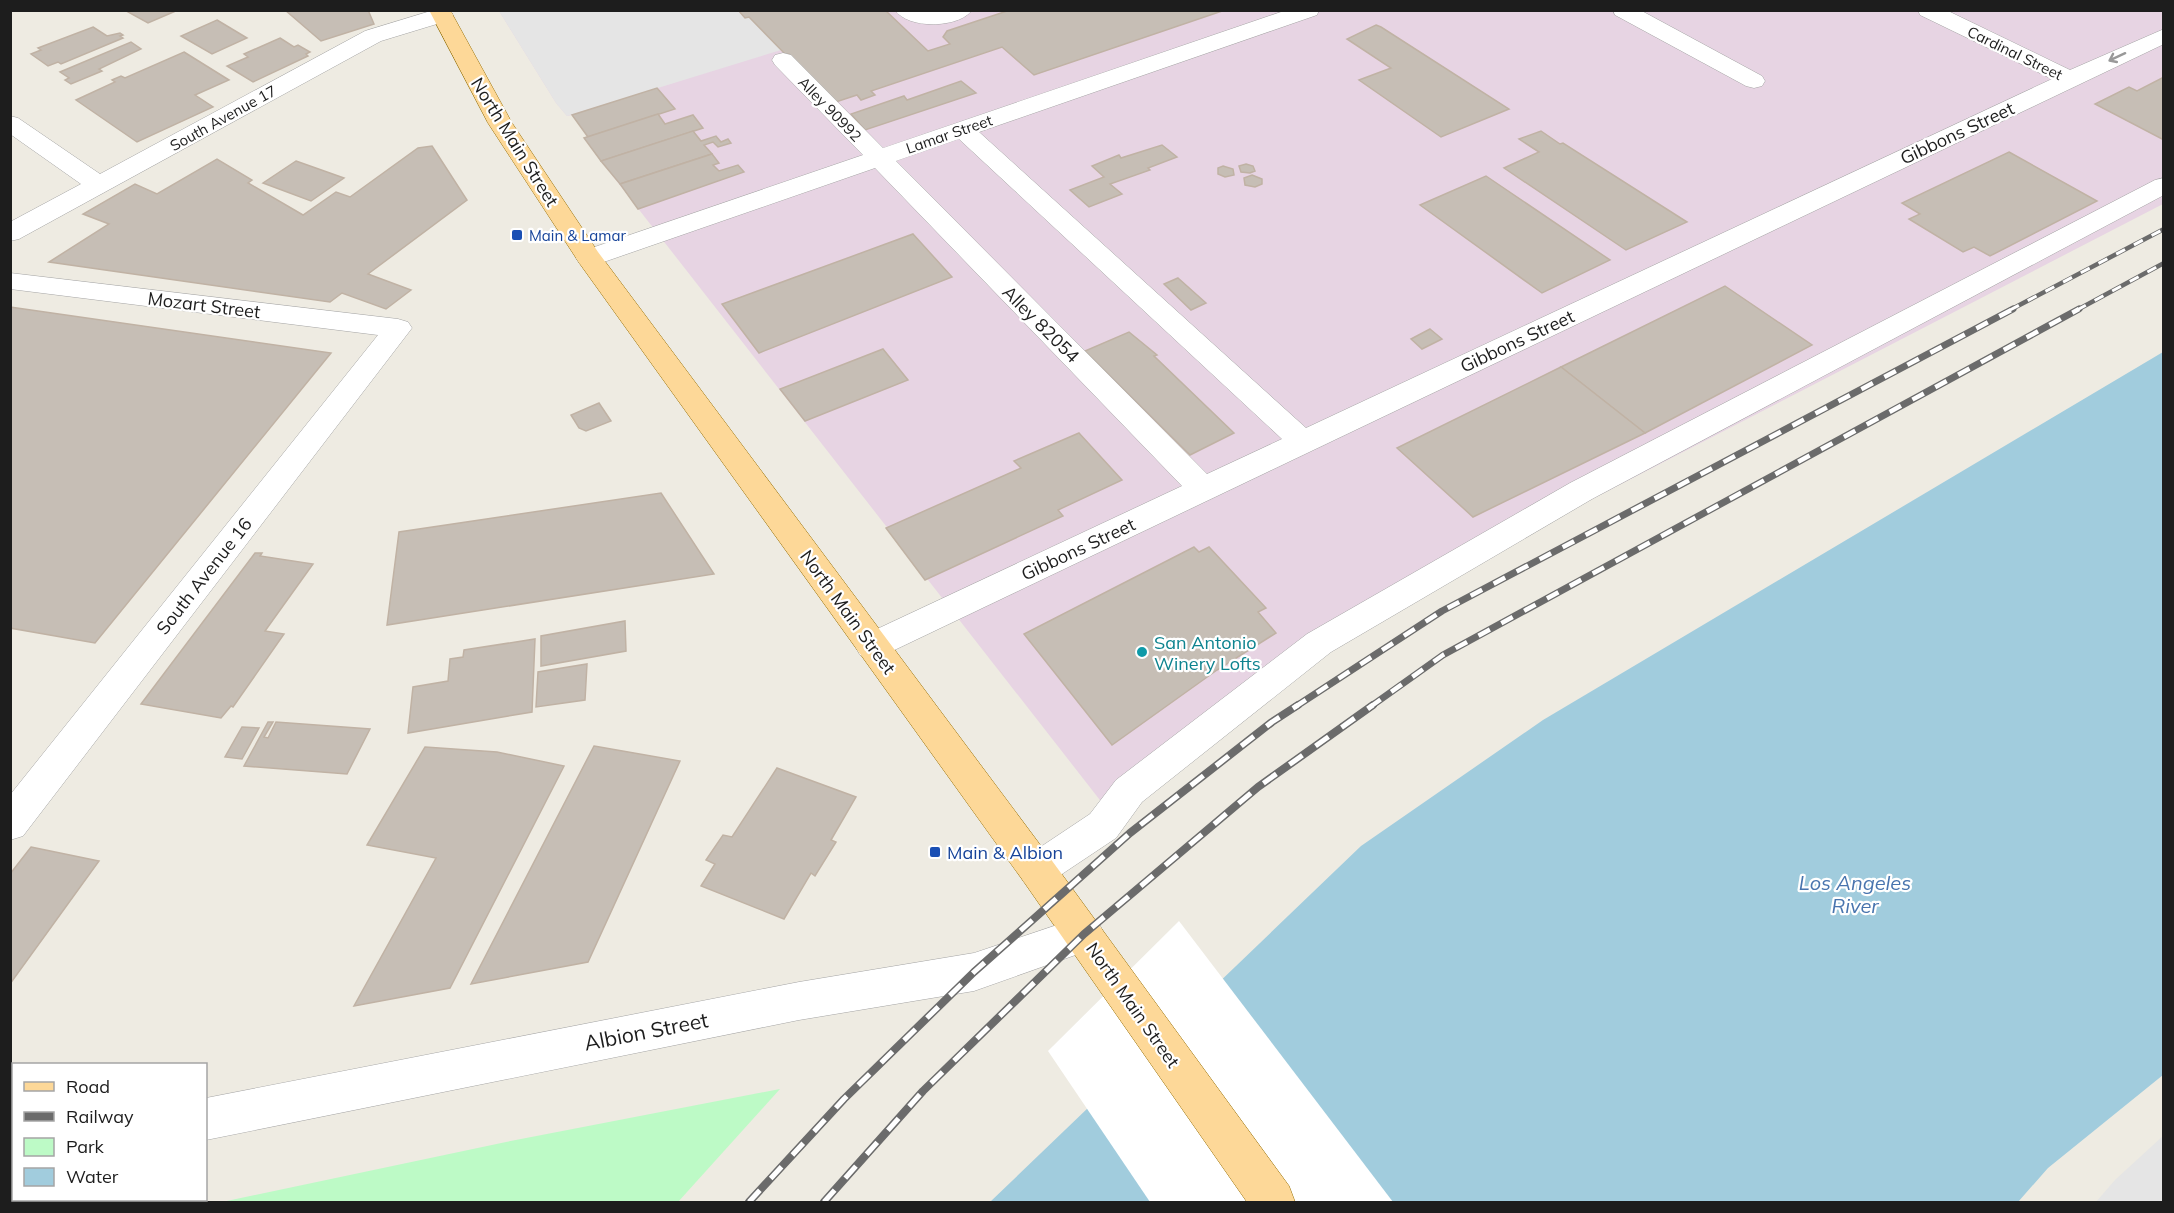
<svg xmlns="http://www.w3.org/2000/svg" width="2174" height="1213" font-family="Mulish,sans-serif">
<rect width="100%" height="100%" fill="#eeebe2"/>
<!-- industrial -->
<polygon fill="#e7d4e3" points="499,11 2163,11 2163,204 1418,589 1103,804 601,161 584,138 588,136 572,115 567,116 556,103"/>
<!-- park -->
<polygon fill="#bdfac6" points="780,1089 678,1202 222,1202 506,1142"/>
<!-- parking -->
<g fill="#e5e5e5">
<polygon points="499,11 738,11 745,18 749,17 781,50 567,116 556,103"/>
<polygon points="2163,1136 2163,1202 2096,1202 2115,1180"/>
</g>
<!-- water -->
<polygon fill="#a1ccdd" points="2163,352 2163,1075 2048,1168 2018,1202 990,1202 1361,846 1543,720"/>
<!-- pier -->
<polygon fill="#fff" points="1179,921 1393,1202 1150,1202 1048,1051"/>
<!-- building -->
<g fill="#c6beb5" stroke="#c0b2a4" stroke-width="1.5">
<polygon points="131,10 178,10 148,23 128,12"/>
<polygon points="285,10 368,10 374,24 321,41"/>
<polygon points="738,10 885,10 928,51 950,44 943,37 947,31 1010,10 1225,10 1034,75 1002,47 871,91 875,95 861,100 857,95 836,102 789,54 786,55 749,17 745,18"/>
<polygon points="217,20 247,38 212,54 181,36"/>
<polygon points="1376,25 1381,27 1509,109 1441,137 1359,80 1391,68 1347,39"/>
<polygon points="93,27 107,36 120,33 123,35 120,36 123,38 61,64 58,62 48,66 31,54 41,50 38,48"/>
<polygon points="280,38 294,47 298,45 310,52 306,54 308,56 253,82 227,66 248,57 244,54"/>
<polygon points="131,42 141,49 99,69 102,71 71,84 65,80 69,78 60,72"/>
<polygon points="184,52 229,80 195,95 213,107 137,142 76,100 115,82 112,80 121,76 125,78"/>
<polygon points="2164,77 2164,140 2095,104 2129,87 2137,91"/>
<polygon points="961,81 976,93 865,130 851,114 904,96 907,100"/>
<polygon points="657,88 675,109 588,137 572,115"/>
<polygon points="658,114 665,124 693,115 703,128 601,161 584,138"/>
<polygon points="693,131 701,141 716,136 721,142 728,139 731,143 718,147 713,142 704,145 712,154 620,184 601,161"/>
<polygon points="1541,131 1560,144 1563,143 1687,222 1626,250 1504,168 1539,152 1519,139"/>
<polygon points="1162,145 1177,157 1148,168 1150,170 1110,184 1122,194 1089,207 1070,190 1104,177 1092,166 1119,155 1121,158"/>
<polygon points="432,146 467,200 368,274 411,290 386,309 342,293 330,302 49,262 109,224 83,214 135,184 157,194 217,159 252,180 248,183 303,215 336,192 350,197 418,148"/>
<polygon points="2009,152 2097,201 1990,256 1974,247 1963,252 1909,219 1920,214 1902,203"/>
<polygon points="712,154 719,163 713,165 719,171 738,165 744,172 638,209 620,184"/>
<polygon points="296,161 344,178 311,201 263,183"/>
<polygon points="1246,164 1253,166 1255,171 1250,173 1241,172 1239,166"/>
<polygon points="1223,166 1233,169 1234,175 1225,177 1218,174 1218,168"/>
<polygon points="1252,175 1262,179 1262,184 1255,187 1245,185 1244,178"/>
<polygon points="1486,176 1610,260 1542,293 1420,205"/>
<polygon points="913,234 952,277 759,353 722,304"/>
<polygon points="1178,278 1206,303 1191,310 1164,284"/>
<polygon points="1725,286 1812,345 1645,433 1561,367"/>
<polygon points="10,307 331,353 95,643 10,628"/>
<polygon points="1430,329 1442,339 1422,349 1411,339"/>
<polygon points="1129,332 1157,355 1154,356 1234,433 1190,455 1085,351"/>
<polygon points="883,349 908,380 805,421 780,389"/>
<polygon points="1561,367 1645,433 1473,517 1397,448"/>
<polygon points="599,403 611,421 586,431 579,428 571,415"/>
<polygon points="1079,433 1122,480 1058,510 1063,516 925,580 886,528 1021,468 1014,461"/>
<polygon points="661,493 714,574 387,625 399,532"/>
<polygon points="1194,547 1199,552 1209,547 1266,608 1258,612 1276,633 1217,670 1112,745 1024,634"/>
<polygon points="255,553 262,553 260,556 313,564 265,631 284,634 233,707 231,706 221,718 141,704"/>
<polygon points="625,621 626,651 541,666 541,636"/>
<polygon points="535,639 532,712 408,733 413,687 448,681 450,659 463,657 464,650"/>
<polygon points="587,664 585,700 536,707 538,672"/>
<polygon points="268,722 273,722 264,737 268,738 276,722 370,729 347,774 244,766"/>
<polygon points="242,727 259,728 242,759 225,757"/>
<polygon points="594,746 680,761 588,962 471,984"/>
<polygon points="425,747 497,752 564,766 450,988 354,1006 436,858 367,845"/>
<polygon points="777,768 856,797 831,840 836,842 815,876 811,873 784,919 701,886 715,864 706,860 723,835 732,837"/>
<polygon points="31,847 99,861 10,984 10,874"/>
</g>
<g fill="none" stroke-linecap="round" stroke-linejoin="round">
<defs>
<g id="minor">
<polygon points="434,10 450,10 453,15 450,20 381,41 19,239 10,241 10,222 81,184 10,134 10,116 18,118 100,174 365,31"/>
<path d="M895,10L926,12L972,10C960,28 908,30 895,10Z"/>
<path d="M1287,10H1319L1317,15L979,132L1306,428L2052,79L1920,15L1918,10H1946L2070,70L2164,29V44L884,655L872,659L860,655L855,646L860,637L1182,486L875,168L598,264L589,266L580,264L576,258L580,252L863,155L775,65L772,60L775,55L783,53L791,55L883,148ZM959,139L1282,439L1207,474L896,161Z"/>
<polygon points="1613,10 1640,10 1762,76 1765,81 1762,86 1754,88 1746,86 1615,15"/>
<polygon points="2164,178 2164,195 1592,499 1331,652 1142,802 1116,838 1050,882 1037,887 1024,882 1018,870 1024,858 1090,814 1116,780 1307,634 1570,483 2155,180"/>
<polygon points="10,273 398,319 408,322 412,328 23,836 10,840 10,795 378,335 10,289"/>
<polygon points="1084,916 1098,921 1104,934 1098,947 974,991 799,1020 206,1140 206,1098 799,982 974,953"/>
<polygon points="14,1135 14,1179 10,1180 10,1136"/>
</g>
<polygon id="major" points="429,10 450,10 512,123 598,252 1050,858 1289,1186 1295,1202 1247,1202 1024,882 580,264 488,123"/>
</defs>
<!-- minor casing -->
<use href="#minor" stroke="#a4a4a4" stroke-width="1"/>
<!-- major casing -->
<use href="#major" stroke="#956d00" stroke-width="1"/>
<!-- minor -->
<use href="#minor" fill="#fff" fill-rule="evenodd"/>
<!-- major -->
<use href="#major" fill="#fdd898" fill-rule="evenodd"/>
<defs>
<g id="rail-far2">
<polyline points="2010,310 2164,229"/>
<polyline points="2077,310 2164,263"/>
</g>
<g id="rail-far1">
<polyline points="1295,707 1442,611 2013,309"/>
<polyline points="1370,707 1443,655 2079,309"/>
</g>
<g id="rail">
<polyline points="749,1202 844,1099 974,972 1130,833 1272,722 1298,705"/>
<polyline points="824,1202 923,1091 1084,934 1258,787 1373,705"/>
</g>
</defs>
<!-- rail-far2 casing -->
<use href="#rail-far2" stroke="#6b6b6b" stroke-width="4.5"/>
<!-- rail-far1 casing -->
<use href="#rail-far1" stroke="#6b6b6b" stroke-width="7"/>
<!-- rail casing -->
<use href="#rail" stroke="#6b6b6b" stroke-width="8"/>
<!-- rail-far2 -->
<use href="#rail-far2" stroke="#fff" stroke-width="3" stroke-dasharray="10" stroke-linecap="butt"/>
<!-- rail-far1 -->
<use href="#rail-far1" stroke="#fff" stroke-width="4.5" stroke-dasharray="13" stroke-linecap="butt"/>
<!-- rail -->
<use href="#rail" stroke="#fff" stroke-width="5" stroke-dasharray="16" stroke-linecap="butt"/>
</g>
<!-- one-way arrows -->
<defs><path id="oneway-shaft" d="M-6 0H5M1.5-3L5.5 0L1.5 3" fill="none" stroke-width="1.6" stroke-linecap="round" stroke-linejoin="round" transform="scale(1.5)"/></defs>
<use stroke="#999" href="#oneway-shaft" transform="translate(2117 57) rotate(155)"/>
<!-- markers -->
<g fill="#1a4fb4" stroke="#fff" stroke-width="2">
<rect x="511" y="229" width="12" height="12" rx="3"/>
<rect x="929" y="846" width="12" height="12" rx="3"/>
</g>
<circle fill="#0f9aa8" stroke="#fff" stroke-width="2" cx="1142" cy="652" r="6"/>
<g text-anchor="middle" dominant-baseline="central" stroke-width="4.5" stroke-linejoin="round" paint-order="stroke">
<!-- far-street labels -->
<g font-size="15" fill="#1d1d1d" stroke="#fff">
<text transform="translate(2015 53) rotate(26)">Cardinal Street</text>
<text transform="translate(830 109) rotate(46)">Alley 90992</text>
<text transform="translate(223 118) rotate(-29)">South Avenue 17</text>
<text transform="translate(949 134) rotate(-19)">Lamar Street</text>
</g>
<!-- far-transit labels -->
<g font-size="15" fill="#164399" stroke="#fff" text-anchor="start">
<text x="529" y="235">Main &amp; Lamar</text>
</g>
<!-- street labels -->
<g font-size="18" fill="#1d1d1d" stroke="#fff">
<text transform="translate(1957 133) rotate(-25)">Gibbons Street</text>
<text transform="translate(515 142) rotate(58)">North Main Street</text>
<text transform="translate(204 305) rotate(7)">Mozart Street</text>
<text transform="translate(1041 324) rotate(45)">Alley 82054</text>
<text transform="translate(1517 341) rotate(-25)">Gibbons Street</text>
<text transform="translate(1078 549) rotate(-25)">Gibbons Street</text>
<text transform="translate(204 576) rotate(-52)">South Avenue 16</text>
<text transform="translate(848 612) rotate(54)">North Main Street</text>
<text transform="translate(1133 1005) rotate(55)">North Main Street</text>
</g>
<!-- culture labels -->
<g font-size="18" fill="#0d838f" stroke="#fff" text-anchor="start">
<text x="1154" y="642">San Antonio<tspan x="1154" dy="21">Winery Lofts</tspan></text>
</g>
<!-- transit labels -->
<g font-size="18" fill="#164399" stroke="#fff" text-anchor="start">
<text x="947" y="852">Main &amp; Albion</text>
</g>
<!-- water labels -->
<g font-size="20" font-style="italic" fill="#4874ae" stroke="#fff">
<text x="1855" y="882">Los Angeles<tspan x="1855" dy="23">River</tspan></text>
</g>
<!-- near-street labels -->
<g font-size="21" fill="#1d1d1d" stroke="#fff">
<text transform="translate(646 1031) rotate(-11)">Albion Street</text>
</g>
</g>
<!-- border -->
<rect width="2174" height="1213" fill="none" stroke="#1d1d1d" stroke-width="24"/>
<!-- legend -->
<rect x="12" y="1063" width="195" height="138" fill="#ffffff" stroke="#a5a5a5" stroke-width="1.5"/>
<rect x="24" y="1082" width="30" height="9" fill="#fdd898" stroke="#a5a5a5" stroke-width="1.5"/>
<text x="66" y="1093" font-size="18" fill="#1d1d1d">Road</text>
<rect x="24" y="1112" width="30" height="9" fill="#6b6b6b" stroke="#a5a5a5" stroke-width="1.5"/>
<text x="66" y="1123" font-size="18" fill="#1d1d1d">Railway</text>
<rect x="24" y="1138" width="30" height="18" fill="#bdfac6" stroke="#a5a5a5" stroke-width="1.5"/>
<text x="66" y="1153" font-size="18" fill="#1d1d1d">Park</text>
<rect x="24" y="1168" width="30" height="18" fill="#a1ccdd" stroke="#a5a5a5" stroke-width="1.5"/>
<text x="66" y="1183" font-size="18" fill="#1d1d1d">Water</text>
</svg>
